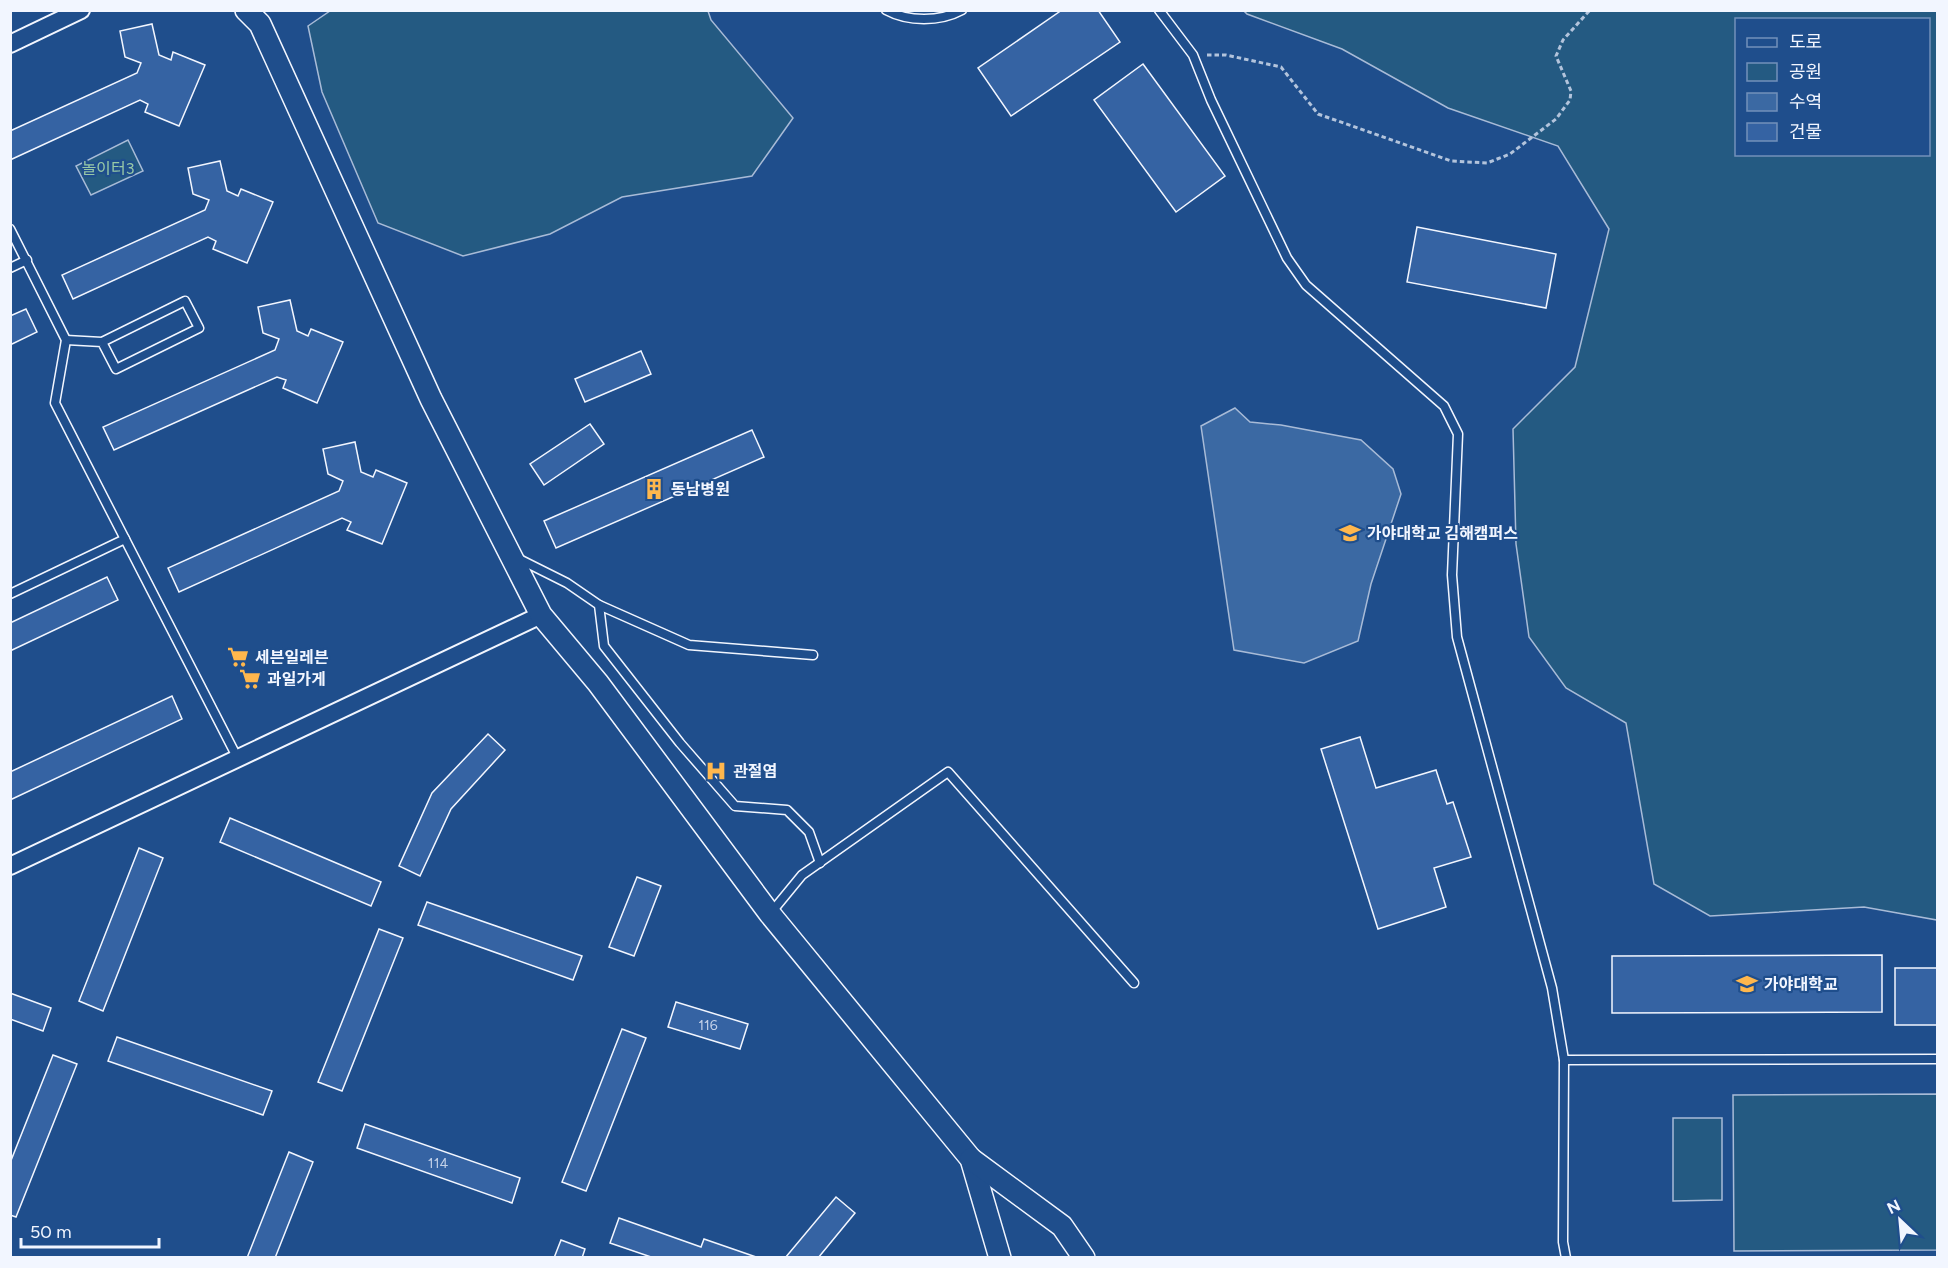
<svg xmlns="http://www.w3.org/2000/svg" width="1948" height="1268" font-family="Figtree,'Noto Sans KR',sans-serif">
<rect width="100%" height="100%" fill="#1f4e8c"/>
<!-- green -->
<g fill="#245a82" stroke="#a8bbd7" stroke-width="1.5" fill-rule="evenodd">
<polygon points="330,11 708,11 711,20 793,118 752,176 622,197 550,234 463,256 378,223 322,92 308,26"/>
<path d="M1244,11H1937V920L1864,907L1710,916L1654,884L1626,723L1566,688L1529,637L1516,544L1513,429L1575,367L1609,229L1558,146L1448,108L1342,49L1247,14ZM1736,20H1928V154H1736Z"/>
<polygon points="128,140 143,171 91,195 76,166"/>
<polygon points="1937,1094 1937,1250 1734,1251 1733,1095"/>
<polygon points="1673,1118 1722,1118 1722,1200 1673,1201"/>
</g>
<!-- water -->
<polygon fill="#3b69a3" stroke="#a8bbd7" stroke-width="1.5" points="1235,408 1250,422 1281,425 1361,440 1393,469 1401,494 1371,584 1358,641 1304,663 1234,650 1201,426"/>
<!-- building -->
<g fill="#3563a3" stroke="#f2f6ff" stroke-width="1.5">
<polygon points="1062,10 1098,10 1120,42 1011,116 978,68"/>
<polygon points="152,24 159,55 171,60 173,52 205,65 179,126 145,112 148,104 140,100 10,160 10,131 137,73 141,63 125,57 120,31"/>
<polygon points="1143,64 1225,176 1176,212 1094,100"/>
<polygon points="220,161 227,191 238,196 241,189 273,202 247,263 213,249 216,241 208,237 73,299 62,275 205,210 209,200 193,194 188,168"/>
<polygon points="1417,227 1556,254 1546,308 1407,282"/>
<polygon points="290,300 297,331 308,336 311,329 343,342 317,403 283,388 286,380 277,377 114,450 103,427 275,350 279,339 263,333 258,307"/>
<polygon points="26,309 37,332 10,345 10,316"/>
<polygon points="641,351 651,374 585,402 575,379"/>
<polygon points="590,424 604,444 544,485 530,464"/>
<polygon points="752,430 764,457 556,548 544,521"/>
<polygon points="355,442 361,472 373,477 376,470 407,483 382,544 347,530 351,522 342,518 179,592 168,568 339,491 343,481 328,474 323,449"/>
<polygon points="107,577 118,600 10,651 10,623"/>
<polygon points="172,696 182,719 10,800 10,772"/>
<polygon points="488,734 505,750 451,809 420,876 399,866 432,793"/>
<polygon points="1360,737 1376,788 1436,770 1447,804 1453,802 1471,857 1434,868 1446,907 1378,929 1321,749"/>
<polygon points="230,818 381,882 371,906 220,842"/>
<polygon points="139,848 163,858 103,1011 79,1001"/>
<polygon points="637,877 661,886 634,956 609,947"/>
<polygon points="427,902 582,956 573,980 418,925"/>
<polygon points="379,929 403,938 342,1091 318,1082"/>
<polygon points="1882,955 1882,1012 1612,1013 1612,956"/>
<rect x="1895" y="968" width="43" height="57"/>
<polygon points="10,993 51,1008 43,1031 10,1019"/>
<polygon points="676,1002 748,1024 740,1049 668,1027"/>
<polygon points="622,1029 646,1038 586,1191 562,1182"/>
<polygon points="117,1037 272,1091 263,1115 108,1061"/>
<polygon points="53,1055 77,1064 16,1217 10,1215 10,1163"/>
<polygon points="365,1124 520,1178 512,1203 357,1148"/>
<polygon points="289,1152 313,1162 275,1258 247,1258"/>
<polygon points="836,1197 855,1213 818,1258 785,1258"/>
<polygon points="619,1218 701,1247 704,1239 759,1258 654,1258 610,1243"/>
<polygon points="561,1240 585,1249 582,1258 554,1258"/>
</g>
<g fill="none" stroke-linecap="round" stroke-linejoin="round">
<defs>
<g id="service">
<path d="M886,10C908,22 940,22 962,10"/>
<polyline points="1159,10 1193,55 1211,100 1287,258 1306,285 1444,406 1458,434 1452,575 1457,637 1552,988 1564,1060 1563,1242 1566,1258"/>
<polyline points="10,229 66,340 55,403 237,757"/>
<polyline points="10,268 27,260"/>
<polyline points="66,340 102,342 185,301 199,328 116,369 102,342"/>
<polyline points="517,558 567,583 599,605 604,646 680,743 735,806 787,810 809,832 820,863"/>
<polyline points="10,594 125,539"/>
<polyline points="599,605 689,645 813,655"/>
<polyline points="770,914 802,875 948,772 1134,983"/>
<polyline points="1564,1060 1938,1059"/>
</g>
<g id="minor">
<polyline points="10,44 81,10"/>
<polyline points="10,866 541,615"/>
</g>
<g id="tertiary">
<polyline points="246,10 260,24 431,399 541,615 598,683 770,914 971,1159 1000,1258"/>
<polyline points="971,1159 1062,1226 1084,1258"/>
</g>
</defs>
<!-- service casing -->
<use href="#service" stroke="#f2f6ff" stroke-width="11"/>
<!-- minor casing -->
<use href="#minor" stroke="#f2f6ff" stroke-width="20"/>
<!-- tertiary casing -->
<use href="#tertiary" stroke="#f2f6ff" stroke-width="24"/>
<!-- path -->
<polyline stroke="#b3c4dc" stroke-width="3" stroke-dasharray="4.5 3" stroke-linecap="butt" points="1207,55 1226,55 1281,67 1318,114 1451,161 1487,163 1510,154 1556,119 1570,100 1571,91 1556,56 1563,40 1590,10"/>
<!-- service -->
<use href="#service" stroke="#1f4e8c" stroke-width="8"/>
<!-- minor -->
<use href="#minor" stroke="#1f4e8c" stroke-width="16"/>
<!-- tertiary -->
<use href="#tertiary" stroke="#1f4e8c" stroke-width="21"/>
</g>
<!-- icons -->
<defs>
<symbol id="building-bare" viewBox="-9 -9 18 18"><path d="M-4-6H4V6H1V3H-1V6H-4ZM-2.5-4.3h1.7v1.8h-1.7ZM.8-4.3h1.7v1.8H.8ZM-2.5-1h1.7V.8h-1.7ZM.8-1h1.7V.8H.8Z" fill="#ffb74d" stroke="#1f4e8c" stroke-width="2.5" paint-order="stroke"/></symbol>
<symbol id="university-bare" viewBox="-9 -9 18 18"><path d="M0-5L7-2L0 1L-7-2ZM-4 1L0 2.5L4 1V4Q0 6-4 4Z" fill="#ffb74d" stroke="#1f4e8c" stroke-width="2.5" paint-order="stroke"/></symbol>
<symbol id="supermarket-bare" viewBox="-9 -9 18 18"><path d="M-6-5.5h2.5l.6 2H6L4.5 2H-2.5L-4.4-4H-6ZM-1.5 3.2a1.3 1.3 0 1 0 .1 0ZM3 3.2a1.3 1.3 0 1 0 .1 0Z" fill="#ffb74d" stroke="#1f4e8c" stroke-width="2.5" paint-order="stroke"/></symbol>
<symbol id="hospital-bare" viewBox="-9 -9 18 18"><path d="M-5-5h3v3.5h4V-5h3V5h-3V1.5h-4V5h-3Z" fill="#ffb74d" stroke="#1f4e8c" stroke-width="2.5" paint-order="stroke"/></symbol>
</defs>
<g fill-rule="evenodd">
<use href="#building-bare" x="639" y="474" width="30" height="30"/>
<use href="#university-bare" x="1335" y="518" width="30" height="30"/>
<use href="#supermarket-bare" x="223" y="642" width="30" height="30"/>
<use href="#supermarket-bare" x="235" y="664" width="30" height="30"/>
<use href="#hospital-bare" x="701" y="756" width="30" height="30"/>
<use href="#university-bare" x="1732" y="969" width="30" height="30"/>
</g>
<g text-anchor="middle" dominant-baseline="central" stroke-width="4.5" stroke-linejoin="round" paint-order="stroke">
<!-- number labels -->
<g font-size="14" fill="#c3d1e8">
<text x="708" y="1025">116</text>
<text x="438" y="1163">114</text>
</g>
<!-- park labels -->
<g font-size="16" fill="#97c8a6" stroke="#1f4e8c">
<text x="108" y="168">놀이터3</text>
</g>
<!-- poi labels -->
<g font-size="16" font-weight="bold" fill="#f2f6ff" stroke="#1f4e8c" text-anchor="start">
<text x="671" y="489">동남병원</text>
<text x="1367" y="533">가야대학교 김해캠퍼스</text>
<text x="255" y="657">세븐일레븐</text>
<text x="267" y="679">과일가게</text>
<text x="733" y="771">관절염</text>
<text x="1764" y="984">가야대학교</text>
</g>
</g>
<!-- border -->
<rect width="1948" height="1268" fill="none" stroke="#f2f6ff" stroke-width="24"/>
<!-- legend -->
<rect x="1735" y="18" width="195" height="138" fill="#1f4e8c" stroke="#7391ba" stroke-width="1.5"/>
<rect x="1747" y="38" width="30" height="9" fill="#1f4e8c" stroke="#7391ba" stroke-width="1.5"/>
<text x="1789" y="48" font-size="18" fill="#f2f6ff">도로</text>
<rect x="1747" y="63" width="30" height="18" fill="#245a82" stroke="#7391ba" stroke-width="1.5"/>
<text x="1789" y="78" font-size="18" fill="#f2f6ff">공원</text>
<rect x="1747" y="93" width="30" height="18" fill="#3b69a3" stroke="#7391ba" stroke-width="1.5"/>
<text x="1789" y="108" font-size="18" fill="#f2f6ff">수역</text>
<rect x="1747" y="123" width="30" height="18" fill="#3563a3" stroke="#7391ba" stroke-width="1.5"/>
<text x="1789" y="138" font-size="18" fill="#f2f6ff">건물</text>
<!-- north arrow -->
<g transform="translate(1900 1220) rotate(334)" stroke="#1f4e8c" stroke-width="4.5" paint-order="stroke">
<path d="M0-4.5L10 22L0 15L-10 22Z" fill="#f2f6ff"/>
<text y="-9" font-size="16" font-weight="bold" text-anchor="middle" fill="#f2f6ff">N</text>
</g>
<!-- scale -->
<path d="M21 1238v9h138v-9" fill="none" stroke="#f2f6ff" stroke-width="3"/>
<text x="30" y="1238" font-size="18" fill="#f2f6ff" stroke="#1f4e8c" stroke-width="4.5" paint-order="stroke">50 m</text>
</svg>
